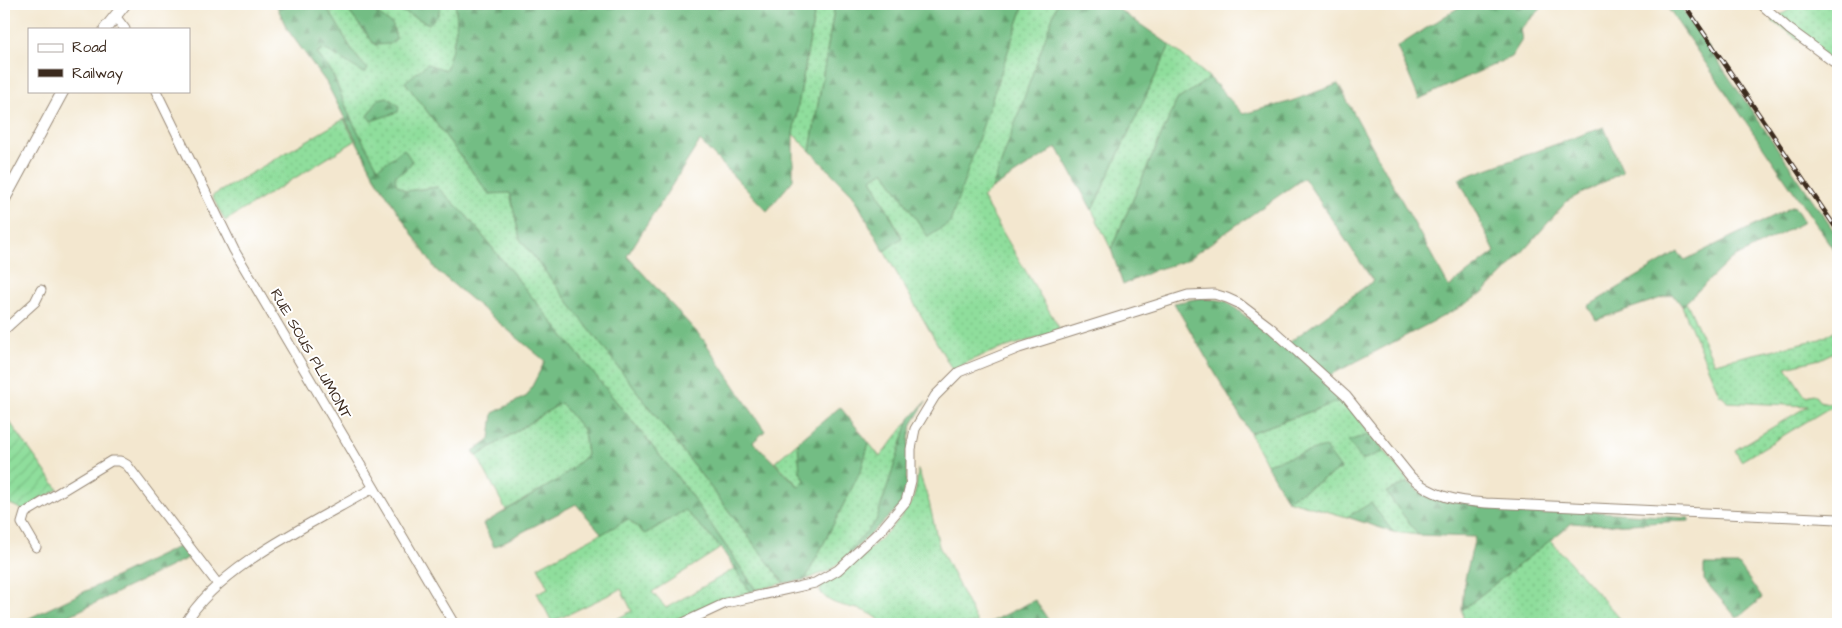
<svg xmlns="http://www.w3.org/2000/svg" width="1842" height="628" font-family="'Architects Daughter',sans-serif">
<defs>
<pattern id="grass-dots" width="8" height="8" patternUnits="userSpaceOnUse" patternTransform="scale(1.25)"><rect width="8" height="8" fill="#8fde9c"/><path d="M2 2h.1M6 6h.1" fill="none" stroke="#7cbf86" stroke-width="1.8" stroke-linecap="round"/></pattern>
<pattern id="forest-firs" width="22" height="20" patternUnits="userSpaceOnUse" patternTransform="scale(1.25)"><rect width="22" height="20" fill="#73bd84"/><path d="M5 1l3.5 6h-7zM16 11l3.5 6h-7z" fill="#609a6b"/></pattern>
<pattern id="garden-furrows" width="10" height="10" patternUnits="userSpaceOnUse" patternTransform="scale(1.25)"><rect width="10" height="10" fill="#8fde9c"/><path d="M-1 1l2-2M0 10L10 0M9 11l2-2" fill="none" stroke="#7cbf86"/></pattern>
</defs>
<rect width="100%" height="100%" fill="#fff"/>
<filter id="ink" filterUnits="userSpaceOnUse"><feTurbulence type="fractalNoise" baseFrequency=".02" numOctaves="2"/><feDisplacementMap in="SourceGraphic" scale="10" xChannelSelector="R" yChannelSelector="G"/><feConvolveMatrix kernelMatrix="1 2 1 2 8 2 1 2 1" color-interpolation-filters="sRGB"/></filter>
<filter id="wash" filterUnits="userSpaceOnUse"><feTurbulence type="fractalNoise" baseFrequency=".0096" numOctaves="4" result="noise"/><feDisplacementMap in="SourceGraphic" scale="20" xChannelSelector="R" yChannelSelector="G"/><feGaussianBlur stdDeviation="1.12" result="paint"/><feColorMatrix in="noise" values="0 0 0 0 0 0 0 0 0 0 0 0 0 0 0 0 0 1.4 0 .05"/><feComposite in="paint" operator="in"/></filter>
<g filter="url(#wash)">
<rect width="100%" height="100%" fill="#f3e7cf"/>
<!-- grass -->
<g fill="url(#grass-dots)" stroke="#65845d">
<path d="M323,4H343L375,45L396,39L393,25L364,4H387L429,24L441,4H455C460,26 452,48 446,70L405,82L489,194L510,192L520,239L784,583L756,590L686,488L465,214L437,187L406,191L396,184L395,176L408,168L404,150L378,169L351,119L332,73L317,53L323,49L368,69C348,52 341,24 323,4Z"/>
<polygon points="816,4 835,4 810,151 793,134"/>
<path d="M1024,4H1058L992,189L982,197L1061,331C1028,342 980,351 953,371L884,251L902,237L871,179L884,171L928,236L949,223Z"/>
<polygon points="1798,4 1838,4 1838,67 1772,21"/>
<polygon points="1170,45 1210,78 1177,100 1111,249 1092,210"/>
<polygon points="344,119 355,141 225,221 212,196"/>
<polygon points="1687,303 1714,363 1820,339 1838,330 1838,350 1820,359 1786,367 1805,396 1814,394 1819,401 1838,405 1838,410 1829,408 1741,461 1735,450 1808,406 1727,402 1722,395 1720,396 1682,306"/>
<polygon points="1343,400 1371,434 1361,460 1385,451 1409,482 1386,492 1418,535 1393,532 1371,504 1347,517 1287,500 1341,469 1325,448 1266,464 1250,433"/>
<polygon points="561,403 584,431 587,455 558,480 506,510 477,456"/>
<polygon points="909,420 876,521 849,551 851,553 830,570 805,580 861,470 869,443 880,457"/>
<polygon points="798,442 800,472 805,480 800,487 775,462"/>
<path d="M918,469L929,502L939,546L978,624H883C865,601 833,613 820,591L822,585C845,572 906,521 914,496C917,488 917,478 918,469Z"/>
<polygon points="685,510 721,548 652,592 666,608 736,568 750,592 728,598 671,624 607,624 632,611 621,589 552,622 537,593 548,588 538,567 628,519 645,534"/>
<polygon points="1550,540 1625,624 1464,624 1462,610"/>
</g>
<!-- forest -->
<g fill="url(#forest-firs)" stroke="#577451">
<path d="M276,4H323C341,24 348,52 368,69L365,73C350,66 338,55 323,49L317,53L332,73L351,119L378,168L404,149L412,161L408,168L395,176L396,184L406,191L437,187L465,214L686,488L756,590L750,592L721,548L685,510L645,534L628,519L602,534L576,504L494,547L483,524L558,480L587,455L584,431L561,403L477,456L473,451L490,439L493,413L527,396L545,361L436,270L375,177L326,82L287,29Z"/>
<polygon points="343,4 364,4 393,25 396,39 390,44 375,45"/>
<polygon points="387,4 441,4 438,15 429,24"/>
<path d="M455,4H816L793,134V180L767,211L700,141L627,256L703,339L765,431L753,442L799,487L805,480L800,472L798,442L840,407L869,443L861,470L805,580L784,583L520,239L510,193L489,194L405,82L427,64L446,70C452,48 460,26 455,4Z"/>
<polygon points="835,4 1024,4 950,223 928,237 884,171 871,179 902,238 884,251 853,195 810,151"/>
<polygon points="1057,4 1111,4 1170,45 1092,210 1057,147 992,189"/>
<polygon points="1464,4 1539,4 1541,9 1520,29 1522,40 1511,57 1419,99 1397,47"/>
<polygon points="1665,4 1679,4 1838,237 1838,256"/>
<polygon points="1210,78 1243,114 1289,102 1338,84 1449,287 1495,252 1459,179 1604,127 1623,172 1567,201 1505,272 1483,293 1457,309 1323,379 1343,400 1250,433 1174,303 1201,298 1226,301 1284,346 1373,281 1304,178 1185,261 1155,270 1123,285 1111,249 1177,100"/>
<polygon points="387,97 399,106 398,112 371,121 368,116 378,99"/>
<polygon points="1794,206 1804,222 1730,260 1682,306 1673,294 1596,320 1588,306 1678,252 1685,260"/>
<polygon points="926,401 912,424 909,439 905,497 899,507 851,553 849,551 876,521 909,420"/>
<polygon points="1371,434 1385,451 1362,460 1348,441"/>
<polygon points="1325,447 1341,469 1287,500 1266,464"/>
<path d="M1409,482L1424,495L1440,501L1689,518V521C1650,522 1611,527 1572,523L1462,610L1464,583L1475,537L1418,535L1386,492Z"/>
<polygon points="1371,503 1393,532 1347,517"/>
<polygon points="182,545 192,556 52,624 17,624"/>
<polygon points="1704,565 1739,565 1762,598 1737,618 1704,580"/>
<polygon points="1035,600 1051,624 987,624"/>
</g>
<!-- garden -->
<polygon fill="url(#garden-furrows)" stroke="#65845d" points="4,414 58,489 23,510 8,503 4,497"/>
</g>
<g filter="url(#ink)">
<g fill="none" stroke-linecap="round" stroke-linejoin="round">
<defs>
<g id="street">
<polyline points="1761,4 1789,29 1838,65"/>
<polyline points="115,16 125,29"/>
<polyline points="156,91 234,250 454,624"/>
<polyline points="4,330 35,302 41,290"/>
<polyline points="36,547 22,523 25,513 111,461 120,461 127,465 217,583"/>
<path d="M185,624C218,566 315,522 373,488"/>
<path d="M681,624L726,603L815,583L838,570L883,528L906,501L911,481V449L915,429L935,396L959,372L1019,348L1188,295L1214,294L1227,298L1238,303L1271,328L1346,396L1411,477C1433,497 1457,501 1486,503L1838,519"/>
</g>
<g id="secondary">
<polyline points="105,29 125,4"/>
<polyline points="4,200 63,91"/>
</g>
</defs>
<!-- street casing -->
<use href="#street" stroke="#978876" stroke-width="11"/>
<!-- secondary casing -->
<use href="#secondary" stroke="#978876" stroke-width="13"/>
<!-- street -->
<use href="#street" stroke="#fff" stroke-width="9"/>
<!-- secondary -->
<use href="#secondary" stroke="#fff" stroke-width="11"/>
<defs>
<polyline id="rail" points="1684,4 1838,231"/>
</defs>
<!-- rail casing -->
<use href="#rail" stroke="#3b2a1e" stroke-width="4.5"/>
<!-- rail -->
<use href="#rail" stroke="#fff" stroke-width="2.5" stroke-dasharray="8" stroke-linecap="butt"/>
</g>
</g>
<g text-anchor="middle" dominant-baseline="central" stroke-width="4" stroke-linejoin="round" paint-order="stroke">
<!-- street labels -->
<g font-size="15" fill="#3b2a1e" stroke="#fff">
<text transform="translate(311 354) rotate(60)">RUE SOUS PLUMONT</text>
</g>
</g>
<!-- margin -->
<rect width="1842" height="628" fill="none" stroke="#fff" stroke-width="20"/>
<!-- legend -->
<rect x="28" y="28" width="162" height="65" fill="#ffffff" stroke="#b1aaa5"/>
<rect x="38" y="44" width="25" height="8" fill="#ffffff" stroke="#b1aaa5"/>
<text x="72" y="52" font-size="15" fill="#3b2a1e">Road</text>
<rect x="38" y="69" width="25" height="8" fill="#3b2a1e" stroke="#b1aaa5"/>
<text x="72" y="78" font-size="15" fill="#3b2a1e">Railway</text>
</svg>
